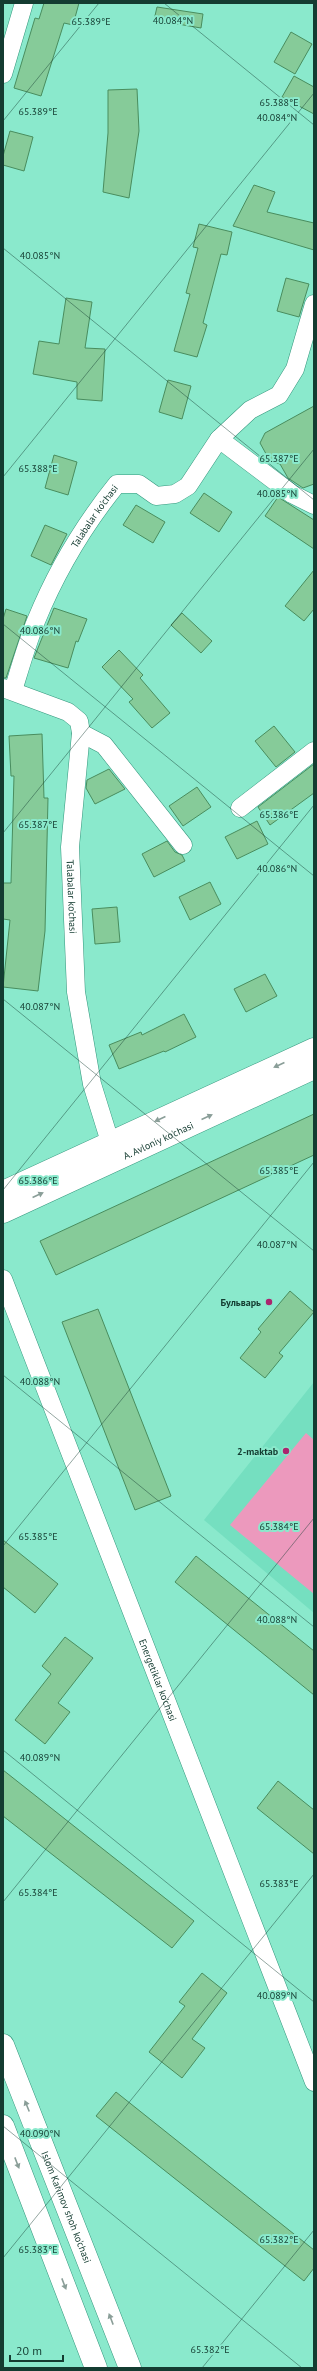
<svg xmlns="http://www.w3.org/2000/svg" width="317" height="2371" font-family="'PT Sans',sans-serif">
<rect width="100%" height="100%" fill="#8ae9cc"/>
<!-- built -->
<polygon fill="#75dfc0" points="314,1382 314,1613 204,1520"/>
<!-- green -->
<polygon fill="#ec99bd" points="306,1433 314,1440 314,1594 230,1525"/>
<!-- building -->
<g fill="#86cb99" stroke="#498d5e">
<polygon points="44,3 79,3 73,25 64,23 41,96 14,88 35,18 39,19"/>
<polygon points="157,7 203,14 201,28 154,20"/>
<polygon points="291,32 312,44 295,74 274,62"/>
<polygon points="294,76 314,87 314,114 282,97"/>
<polygon points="137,89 139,131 129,198 103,192 108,133 108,90"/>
<polygon points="10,131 33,137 24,171 3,165 3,156"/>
<polygon points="254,185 275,192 267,212 314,223 314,250 233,226"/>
<polygon points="199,224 232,232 227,255 221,254 203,323 207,325 197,357 174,351 190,294 186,293 198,248 193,247"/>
<polygon points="286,278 309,284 299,317 277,311"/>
<polygon points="66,298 92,302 85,348 105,349 102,401 77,399 77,382 33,374 39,341 59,344"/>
<polygon points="168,380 191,386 182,419 159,412"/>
<polygon points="314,406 314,484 303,488 288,478 280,464 270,461 260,443 265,433"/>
<polygon points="54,455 77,462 68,495 45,488"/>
<polygon points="204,493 232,512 219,532 190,513"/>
<polygon points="278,497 314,520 314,549 265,516"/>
<polygon points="136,505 165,522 153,543 123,525"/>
<polygon points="45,525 67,534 51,565 31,556"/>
<polygon points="314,570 314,609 304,621 285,606"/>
<polygon points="54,608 87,619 78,642 76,641 68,668 34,658"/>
<polygon points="6,609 27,616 6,678 3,678 3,619"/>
<polygon points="182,613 212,641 201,653 171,625"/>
<polygon points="119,650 143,675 140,678 170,713 152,728 129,702 133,699 102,667"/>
<polygon points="274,726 295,752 276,767 255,741"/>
<polygon points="42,734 44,798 48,798 45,931 38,991 3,987 10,920 3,919 3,883 11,883 14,776 11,776 9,736"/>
<polygon points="314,764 314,793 270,825 258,807"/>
<polygon points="109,769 125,789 95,804 86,788 87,780"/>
<polygon points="197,787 211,807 183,826 169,806"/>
<polygon points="257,821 268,844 237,859 225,837"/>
<polygon points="167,841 175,852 182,855 185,861 154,877 142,854"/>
<polygon points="210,882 221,904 190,920 179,897"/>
<polygon points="117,907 120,942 95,944 92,909"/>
<polygon points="265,974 277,996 246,1012 234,989"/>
<polygon points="184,1014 196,1037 165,1052 164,1051 119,1069 109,1045 141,1032 142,1035"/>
<polygon points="314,1114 314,1155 56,1275 40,1241"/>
<polygon points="290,1291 314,1312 279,1353 283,1356 265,1378 240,1358 261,1332 258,1329"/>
<polygon points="98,1309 171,1496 135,1510 62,1322"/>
<polygon points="3,1540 58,1584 35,1613 3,1587"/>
<polygon points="196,1556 314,1651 314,1695 175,1582"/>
<polygon points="65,1637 93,1658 58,1703 70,1712 45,1744 15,1720 51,1674 42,1666"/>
<polygon points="3,1770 194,1921 172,1948 3,1816"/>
<polygon points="278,1781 314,1810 314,1854 257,1808"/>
<polygon points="202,1973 227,1993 192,2039 205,2048 182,2078 149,2052 185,2006 179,2002"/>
<polygon points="116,2092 314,2250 314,2268 304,2281 96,2116"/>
</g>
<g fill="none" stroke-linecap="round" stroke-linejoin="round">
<defs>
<g id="minor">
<polyline points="3,74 24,3"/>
<polyline points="219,439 250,410 279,395 295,369 314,304"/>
<path id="s1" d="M3,688L68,712L79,721L81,733L70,847L76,992L92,1084L110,1142"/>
<path id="s2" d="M13,691C20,668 27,643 36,621C56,572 84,525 117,484H139L156,496L175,494L188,486L219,439L292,494L314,505"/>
<polyline points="81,733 104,745 183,845"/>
<polyline points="240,808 314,751"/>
<path id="s3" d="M3,1279L314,2082"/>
</g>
<g id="major">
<polyline points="3,1192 314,1049"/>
<path id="s4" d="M3,1212L314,1068"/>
<path id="s5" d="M3,2045L130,2368"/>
<polyline points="3,2126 96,2368"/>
</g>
</defs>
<!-- minor casing -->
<use href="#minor" stroke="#34977d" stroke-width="19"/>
<!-- major casing -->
<use href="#major" stroke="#34977d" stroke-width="23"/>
<!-- minor -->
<use href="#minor" stroke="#fff" stroke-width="18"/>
<!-- major -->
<use href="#major" stroke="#fff" stroke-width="22"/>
</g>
<!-- one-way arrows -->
<defs><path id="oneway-solid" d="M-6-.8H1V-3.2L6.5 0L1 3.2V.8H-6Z"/></defs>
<g fill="#8a9e98">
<use href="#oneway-solid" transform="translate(279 1065) rotate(155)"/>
<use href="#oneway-solid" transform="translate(207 1117) rotate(-24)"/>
<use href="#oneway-solid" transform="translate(160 1119) rotate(155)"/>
<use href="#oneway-solid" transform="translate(38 1195) rotate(-25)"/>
<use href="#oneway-solid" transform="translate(27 2106) rotate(-112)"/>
<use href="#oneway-solid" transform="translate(17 2163) rotate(69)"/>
<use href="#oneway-solid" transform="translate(64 2284) rotate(69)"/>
<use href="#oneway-solid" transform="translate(111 2319) rotate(-111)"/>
</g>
<!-- ticks -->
<path fill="none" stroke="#143c31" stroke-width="1" stroke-opacity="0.45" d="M164,3L314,125M3,121L99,3M3,248L314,500M3,477L314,93M3,624L314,876M3,833L314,449M3,999L314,1251M3,1190L314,805M3,1375L314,1627M3,1546L314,1162M3,1750L314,2002M3,1902L314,1518M3,2126L302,2368M3,2258L314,1874M202,2368L314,2230"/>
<!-- markers -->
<g fill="#aa256e" stroke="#8ae9cc" stroke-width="1.5">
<circle cx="269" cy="1302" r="4"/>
<circle cx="286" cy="1451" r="4"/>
</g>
<g text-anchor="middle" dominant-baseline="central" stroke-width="4" stroke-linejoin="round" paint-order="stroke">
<!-- street labels -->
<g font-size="10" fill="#143c31" stroke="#8ae9cc">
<text stroke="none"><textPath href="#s2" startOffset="194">Talabalar ko'chasi</textPath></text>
<text stroke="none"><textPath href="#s1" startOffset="260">Talabalar ko'chasi</textPath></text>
<text stroke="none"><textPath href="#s4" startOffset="171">A. Avloniy ko'chasi</textPath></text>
<text stroke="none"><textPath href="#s3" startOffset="430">Energetiklar ko'chasi</textPath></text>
<text stroke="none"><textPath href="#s5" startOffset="174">Islom Karimov shoh ko'chasi</textPath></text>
</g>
<!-- poi labels -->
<g font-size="10" font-weight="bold" fill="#143c31" stroke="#8ae9cc" text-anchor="end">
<text x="261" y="1302">Бульварь</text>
<text x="278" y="1451">2-maktab</text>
</g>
</g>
<g font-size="10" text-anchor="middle" fill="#143c31" stroke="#8ae9cc" stroke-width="4" stroke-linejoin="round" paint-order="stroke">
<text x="173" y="24">40.084°N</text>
<text x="91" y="25">65.389°E</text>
<text x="279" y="106">65.388°E</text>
<text x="38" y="115">65.389°E</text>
<text x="277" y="121">40.084°N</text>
<text x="40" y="259">40.085°N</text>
<text x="279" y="462">65.387°E</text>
<text x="38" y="472">65.388°E</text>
<text x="277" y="497">40.085°N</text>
<text x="40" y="634">40.086°N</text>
<text x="279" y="818">65.386°E</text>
<text x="38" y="828">65.387°E</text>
<text x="277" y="872">40.086°N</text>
<text x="40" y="1010">40.087°N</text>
<text x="279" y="1174">65.385°E</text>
<text x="38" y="1184">65.386°E</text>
<text x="277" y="1248">40.087°N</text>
<text x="40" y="1385">40.088°N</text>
<text x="279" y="1530">65.384°E</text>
<text x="38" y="1540">65.385°E</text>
<text x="277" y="1623">40.088°N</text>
<text x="40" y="1761">40.089°N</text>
<text x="279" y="1887">65.383°E</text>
<text x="38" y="1896">65.384°E</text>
<text x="277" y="1999">40.089°N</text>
<text x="40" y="2137">40.090°N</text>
<text x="279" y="2243">65.382°E</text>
<text x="38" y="2253">65.383°E</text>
<text x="210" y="2353">65.382°E</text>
</g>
<!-- border -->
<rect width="317" height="2371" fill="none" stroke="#143c31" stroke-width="8"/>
<!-- scale -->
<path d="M10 2355v6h53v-6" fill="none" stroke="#143c31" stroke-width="2"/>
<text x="16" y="2355" font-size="12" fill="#143c31" stroke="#8ae9cc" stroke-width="3" paint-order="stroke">20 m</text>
</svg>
